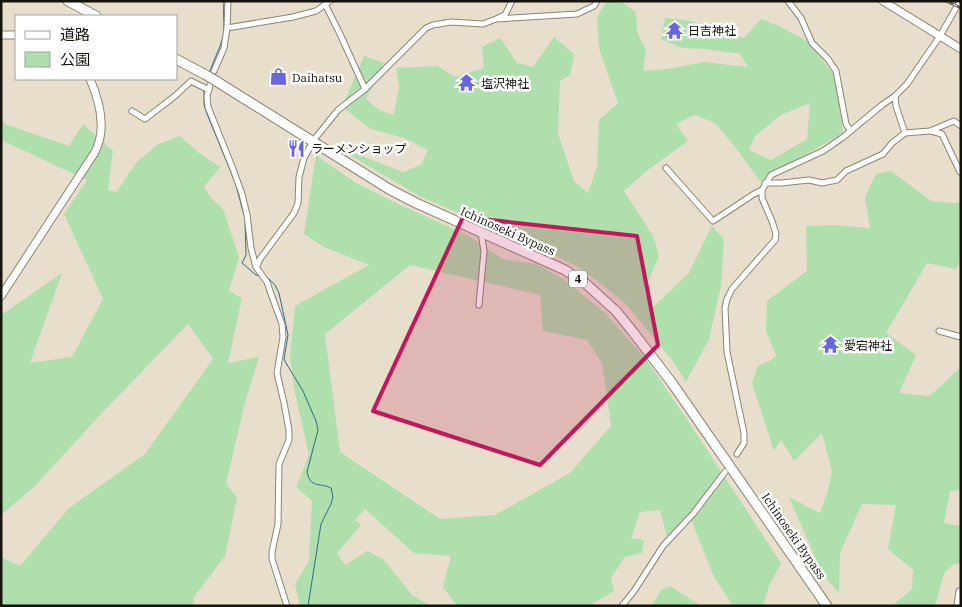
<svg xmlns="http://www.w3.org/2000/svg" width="962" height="607" font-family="'IBM Plex Serif','Noto Sans JP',serif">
<rect width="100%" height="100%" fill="#e7dfcc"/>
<!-- green -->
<g fill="#aedfac" fill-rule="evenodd">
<path d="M607,1H620L636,12L637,32L646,50L643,71L668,69L704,62L748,67L740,54L706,49L682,48L661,39L665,18L691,21L728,34L744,38L761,19L779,26L809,42L833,74L839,103L843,133L760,181L736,148L715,123L694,115L676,124L688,141L649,169L624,191L653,236L659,256L644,291L652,308L689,273L712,225L724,240L721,286L709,339L686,382L672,360L625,303L582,269L524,240L421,197L365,164L336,146L403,172L421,165L428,150L404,138L371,129L342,107L364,56L384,63L366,99L379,110L394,115L399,86L396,68L437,66L456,77L484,68L482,47L500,38L517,63L533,67L554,37L574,54L570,75L560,81L558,133L574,181L588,193L597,167L599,120L618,103L599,48L597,17ZM810,103L807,139L771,160L749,150L755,136L781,115Z"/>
<polygon points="1,117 5,124 69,146 83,124 113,151 108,190 116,192 137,162 157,145 180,136 199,153 220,167 204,187 212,199 223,209 239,257 229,291 242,298 228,363 259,357 246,399 226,483 237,498 225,556 194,597 193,606 1,606 1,557 20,566 69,508 145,454 213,359 188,324 100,415 34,487 1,515 1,315 62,273 30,363 72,357 103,299 64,214 87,180 1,140"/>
<path d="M316,155L356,183L396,203L469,236L503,259L537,264L563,279L605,313L645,358L684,415L781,563L769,586L763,606H733L714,577L690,517L667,536L660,510L640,512L631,538L644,540L642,553L625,557L611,578L614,591L594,603L593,606H457L443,587L451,556L414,553L365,509L355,520L361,525L337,553L345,565L367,551L384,560L412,595L431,606H300L295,584L309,561L312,501L296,487L309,455L295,393L290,357L295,306L369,265L324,247L304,234ZM410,265L540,295L543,331L587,340L602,363L611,426L570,473L495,515L440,519L340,452L325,334Z"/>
<polygon points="891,171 931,201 954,203 961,202 961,260 956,269 927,263 886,333 916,355 899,393 930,396 961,367 961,490 950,491 944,523 961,526 961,564 954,564 944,573 935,606 900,606 895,603 912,589 913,570 888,549 896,505 862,504 840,553 839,593 823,575 789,497 820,513 827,494 832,471 822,433 794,461 781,440 774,451 752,383 758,366 771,360 776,355 766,331 767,301 807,271 806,226 834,225 870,228 865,197 876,174"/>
<polygon points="670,586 701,606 651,606 662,589"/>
</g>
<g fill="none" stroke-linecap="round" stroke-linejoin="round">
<!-- stream -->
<g stroke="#306d82" stroke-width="1">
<path d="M209,74C213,60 223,44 224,30C224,20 223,11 224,1"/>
<polyline points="204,89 204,105 207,114 235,182 244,215"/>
<polyline points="245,222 246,255 242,263 256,275 261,276"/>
<path d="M267,277L275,285L279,293L288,335L284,359L286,363L303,391L316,421L318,430L307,472C311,489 319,482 331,488L333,497L331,504L321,524L308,606"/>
</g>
<defs>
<g id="street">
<polyline points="788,1 801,18 812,43 828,59 836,71 846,124 850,130"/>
<polyline points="325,4 340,34 365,89"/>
<polyline points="498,18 505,15 512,1"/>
<polyline points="227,28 293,17 316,11 330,1"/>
<polyline points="214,71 224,48 227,28 228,1"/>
<polyline points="210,85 207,96 208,107 233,169 242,194 247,215 251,248 256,267 267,282 270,291 282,324 283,337 277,373 284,403 289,430 289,440 279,464 278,524 272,552 272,559 287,606"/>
<polyline points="132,111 145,119 175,96 191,81 209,90"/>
<polyline points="931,131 942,134 960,172"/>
<polyline points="905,133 930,131 954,121 961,126"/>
<polyline points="666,168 713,221 754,194 762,190"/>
<polyline points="765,183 781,183 809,180 822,183 837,180 846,171 883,154 892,143 905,133 896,106 895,96"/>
<polyline points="257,266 260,259 294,213 298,203 299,177 304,158 313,141 338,110 365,89 426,28 433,25 451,22 483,24 496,19 577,14 594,6 597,1"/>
<polyline points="479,305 484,251 481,233"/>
<polyline points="939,331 961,337"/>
<polyline points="737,454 744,443 744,433 727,352 725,308 727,299 732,289 775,240 776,234 772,221 762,198 762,190 771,175 823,151 842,138 882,105 895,96 907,84 940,36 960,1"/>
<polyline points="622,606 634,591 663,546 693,514 725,472"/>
<polyline points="957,606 959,591"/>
</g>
<g id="secondary">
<polyline points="883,1 961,49"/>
<polyline points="1,35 16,35"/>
<path d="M1,296L95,152C107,129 100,102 90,79"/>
</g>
<g id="highway">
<polyline points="68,1 96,16"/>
<polyline points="176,59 206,75"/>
<polyline points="216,81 389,189 416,203 565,270 585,283 616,311 633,332 672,383 827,606"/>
</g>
</defs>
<!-- street casing -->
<use href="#street" stroke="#8c8574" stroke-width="7"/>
<!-- secondary casing -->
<use href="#secondary" stroke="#8c8574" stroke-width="9"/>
<!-- highway casing -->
<use href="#highway" stroke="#8c8574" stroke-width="11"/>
<!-- street -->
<use href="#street" stroke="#fff" stroke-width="5"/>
<!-- secondary -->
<use href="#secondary" stroke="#fff" stroke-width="7"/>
<!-- highway -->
<use href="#highway" stroke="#fff" stroke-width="9"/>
<defs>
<polyline id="rail" points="946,1 961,8"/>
</defs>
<!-- rail casing -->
<use href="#rail" stroke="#6c675b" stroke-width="3"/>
<!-- rail -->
<use href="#rail" stroke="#fff" stroke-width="1" stroke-dasharray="4" stroke-linecap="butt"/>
<defs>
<polyline id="highway-bridge" points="206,75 216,81"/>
</defs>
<!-- highway-bridge casing -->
<use href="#highway-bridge" stroke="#8c8574" stroke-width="11" stroke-linecap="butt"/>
<!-- highway-bridge -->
<use href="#highway-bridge" stroke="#fff" stroke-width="9"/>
</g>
<!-- marked area -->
<path fill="#c2185b" fill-opacity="0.2" stroke="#c2185b" stroke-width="4" stroke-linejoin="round" d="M463,217L637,236L658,345L540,465L373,411Z"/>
<!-- icons -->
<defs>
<symbol id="temple-bare" viewBox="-9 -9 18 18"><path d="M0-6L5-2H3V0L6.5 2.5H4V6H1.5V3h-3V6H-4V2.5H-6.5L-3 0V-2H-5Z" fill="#6866df" stroke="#fff" stroke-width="2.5" paint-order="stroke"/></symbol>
<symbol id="shop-bare" viewBox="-9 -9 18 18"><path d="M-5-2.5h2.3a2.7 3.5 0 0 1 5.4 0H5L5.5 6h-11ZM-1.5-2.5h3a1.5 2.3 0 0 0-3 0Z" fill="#6866df" stroke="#fff" stroke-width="2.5" paint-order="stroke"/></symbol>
<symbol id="restaurant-bare" viewBox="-9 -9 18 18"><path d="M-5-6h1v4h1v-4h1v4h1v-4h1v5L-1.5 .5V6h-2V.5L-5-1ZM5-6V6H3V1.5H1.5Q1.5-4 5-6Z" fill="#6866df" stroke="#fff" stroke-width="2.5" paint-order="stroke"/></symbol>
</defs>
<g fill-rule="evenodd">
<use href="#temple-bare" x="662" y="18" width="25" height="25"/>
<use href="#shop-bare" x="266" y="64" width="25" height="25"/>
<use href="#temple-bare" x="454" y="70" width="25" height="25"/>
<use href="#restaurant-bare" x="284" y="136" width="25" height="25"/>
<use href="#temple-bare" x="818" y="332" width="25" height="25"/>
</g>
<g text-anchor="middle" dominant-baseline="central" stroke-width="5" stroke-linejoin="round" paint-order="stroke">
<!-- shield labels -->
<rect fill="#fff" stroke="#5b5a55" stroke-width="1" x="569" y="270.5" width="18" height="17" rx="4"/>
<g font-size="11" font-weight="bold" fill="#15130c">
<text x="578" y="279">4</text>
</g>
<!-- poi labels -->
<g font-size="12" fill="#15130c" stroke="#fff" text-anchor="start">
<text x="688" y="30">日吉神社</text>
<text x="292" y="77">Daihatsu</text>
<text x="481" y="83">塩沢神社</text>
<text x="311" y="148">ラーメンショップ</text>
<text x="844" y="345">愛宕神社</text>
</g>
<!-- street labels -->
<g font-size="12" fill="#15130c" stroke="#fff">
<text transform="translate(508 231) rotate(24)">Ichinoseki Bypass</text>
<text transform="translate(794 536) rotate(55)">Ichinoseki Bypass</text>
</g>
</g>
<!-- border -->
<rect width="962" height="607" fill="none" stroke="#15130c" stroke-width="5"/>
<!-- legend -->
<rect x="15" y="15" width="162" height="65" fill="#ffffff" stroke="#a1a19e"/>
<rect x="25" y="31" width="25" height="8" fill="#ffffff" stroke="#a1a19e"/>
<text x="60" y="40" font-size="15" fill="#15130c">道路</text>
<rect x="25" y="52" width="25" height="15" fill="#aedfac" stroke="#a1a19e"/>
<text x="60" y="65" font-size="15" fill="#15130c">公園</text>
</svg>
